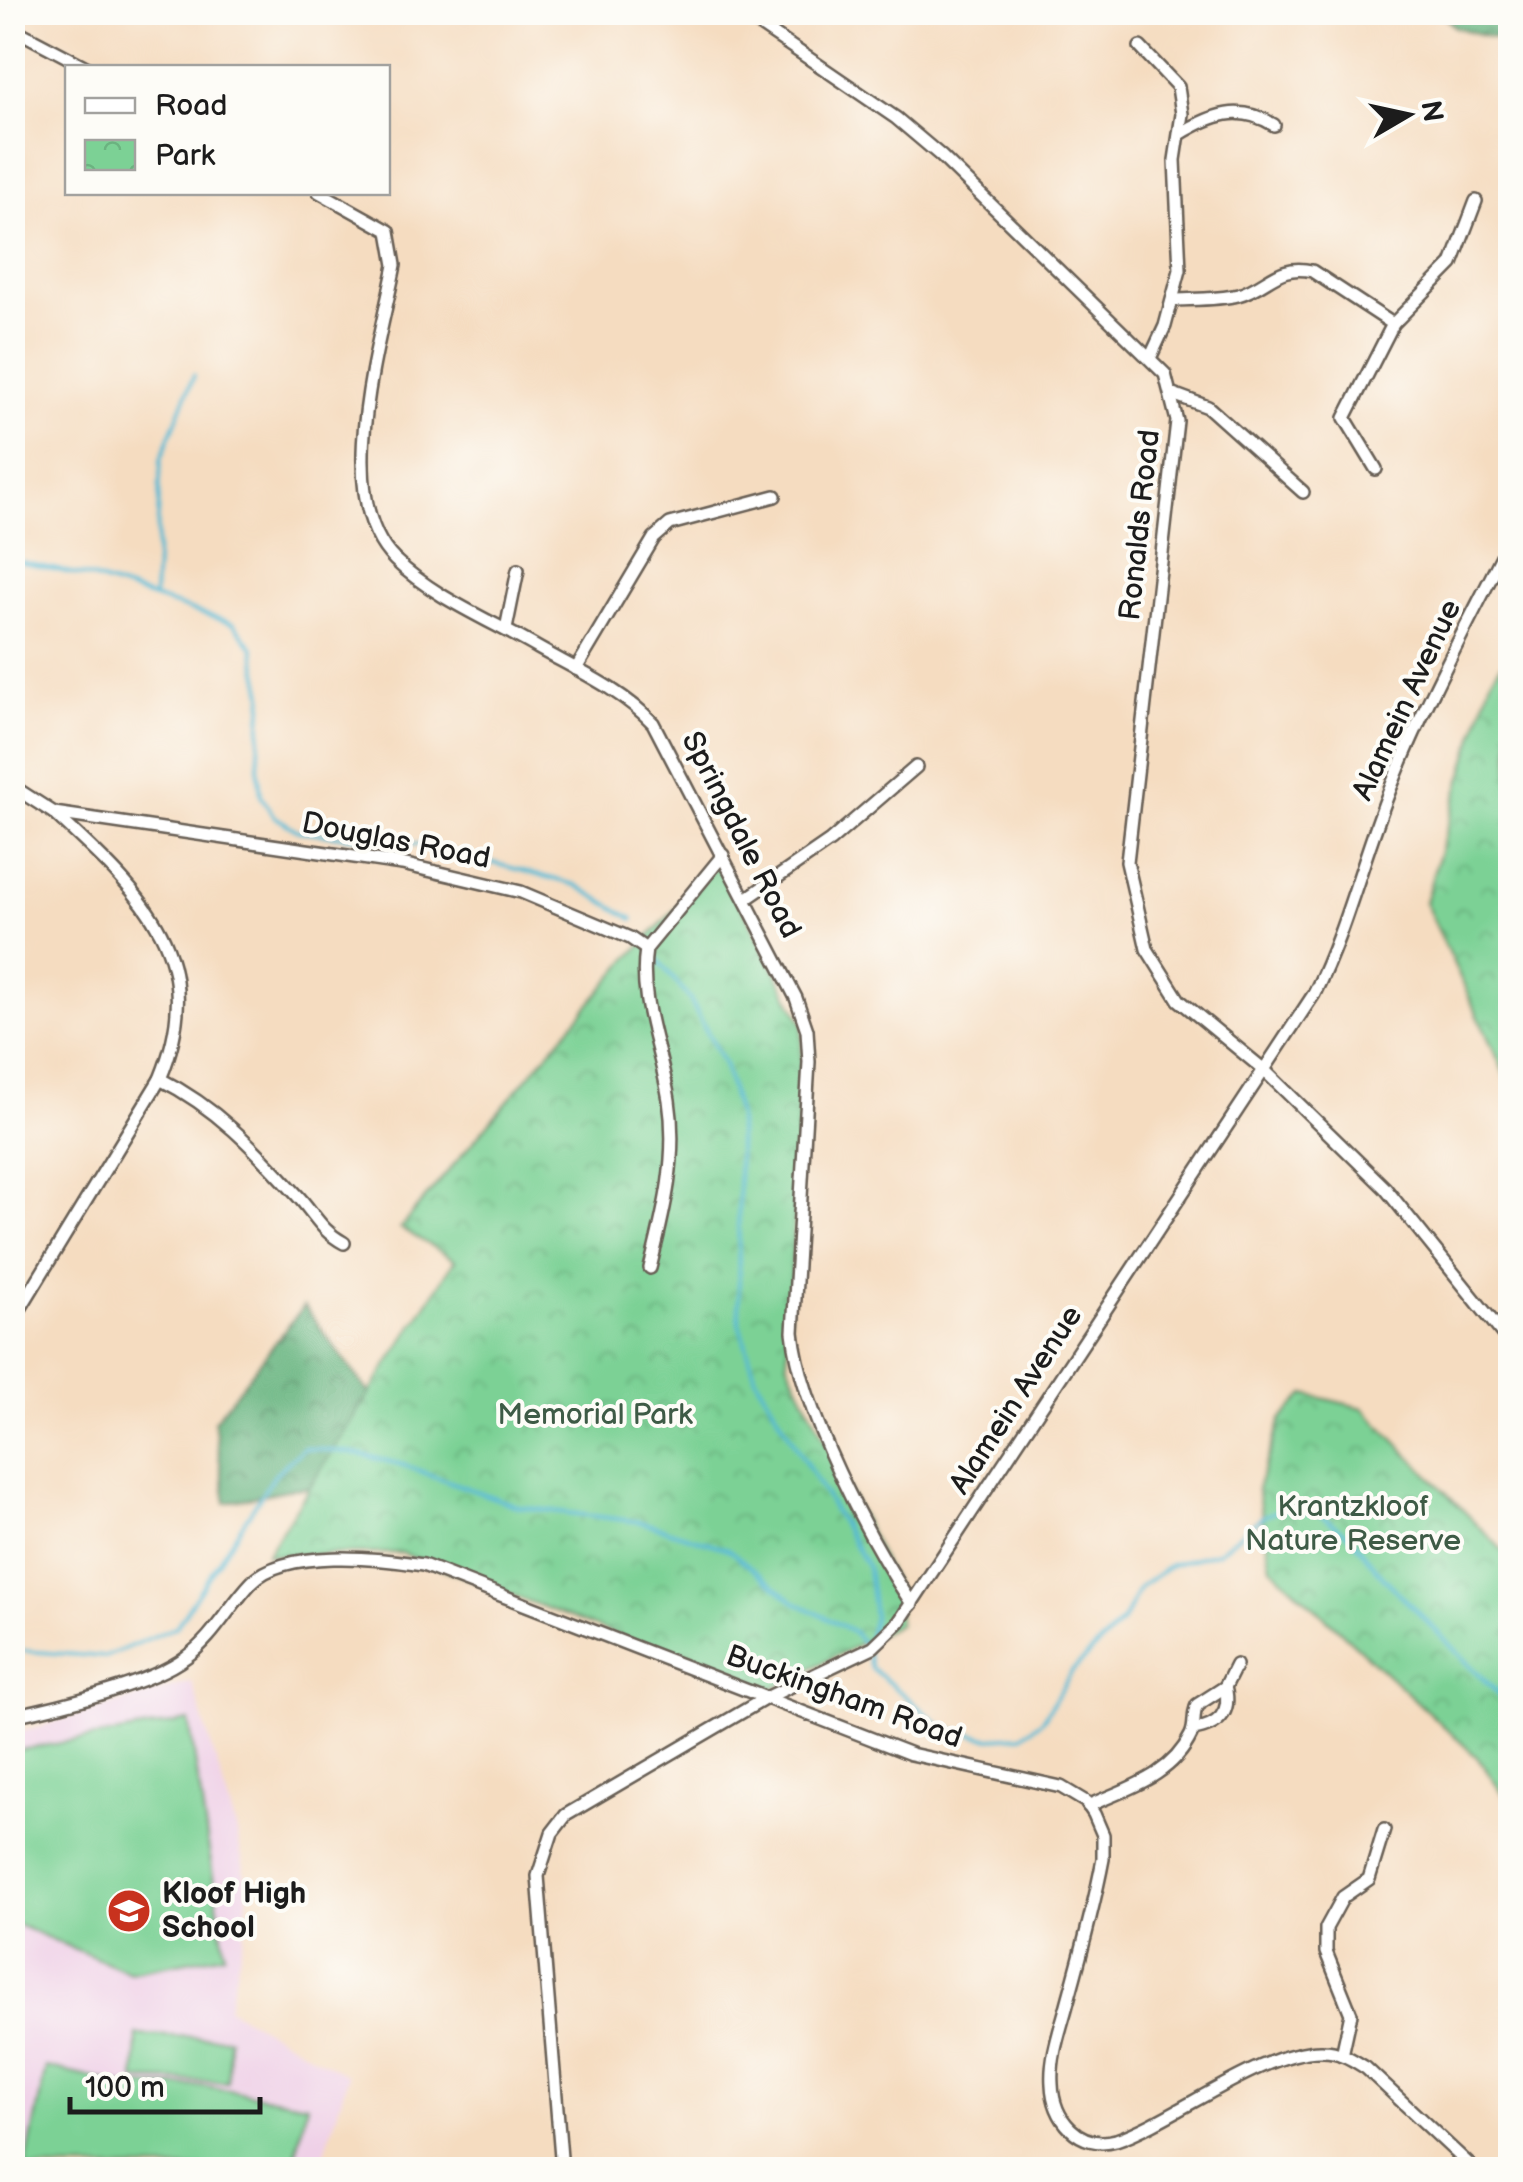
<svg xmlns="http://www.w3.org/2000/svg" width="1523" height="2182" font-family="'Balsamiq Sans',sans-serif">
<defs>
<pattern id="forest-crowns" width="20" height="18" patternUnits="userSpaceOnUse" patternTransform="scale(2.5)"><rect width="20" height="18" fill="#65b37e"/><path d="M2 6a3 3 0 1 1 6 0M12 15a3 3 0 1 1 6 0" fill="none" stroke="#529166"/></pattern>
<pattern id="park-crowns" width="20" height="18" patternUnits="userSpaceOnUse" patternTransform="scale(2.5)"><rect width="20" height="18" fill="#7cd195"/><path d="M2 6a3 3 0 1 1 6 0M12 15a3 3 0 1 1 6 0" fill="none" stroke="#6bb380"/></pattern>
</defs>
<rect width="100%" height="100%" fill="#fdfcf7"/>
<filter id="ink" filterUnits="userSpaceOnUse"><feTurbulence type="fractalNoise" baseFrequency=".01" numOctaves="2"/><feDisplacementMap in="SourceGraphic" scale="20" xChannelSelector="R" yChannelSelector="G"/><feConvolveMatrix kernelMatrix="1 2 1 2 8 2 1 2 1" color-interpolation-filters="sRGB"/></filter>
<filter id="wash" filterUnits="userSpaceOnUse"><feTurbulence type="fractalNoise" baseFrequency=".0048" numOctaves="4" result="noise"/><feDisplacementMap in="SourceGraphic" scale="40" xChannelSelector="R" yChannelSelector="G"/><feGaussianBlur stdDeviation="2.25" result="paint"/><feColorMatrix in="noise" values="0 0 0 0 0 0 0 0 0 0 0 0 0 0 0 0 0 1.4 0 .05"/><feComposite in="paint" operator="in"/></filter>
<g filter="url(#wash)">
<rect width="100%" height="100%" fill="#f5dcc0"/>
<!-- built -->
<polygon fill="#efd0e7" points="192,1682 236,1828 248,1889 244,1934 228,2008 348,2076 320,2169 13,2170 13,1734"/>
<!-- forest -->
<g fill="url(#forest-crowns)" stroke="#40684d" stroke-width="2.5">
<polygon points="1441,13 1510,13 1510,43 1455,27"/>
<polygon points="304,1306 378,1405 416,1480 291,1489 226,1503 214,1421"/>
</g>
<!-- park -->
<g fill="url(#park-crowns)" stroke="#4c7658" stroke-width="2.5">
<polygon points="1510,653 1510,1085 1425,902 1491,679"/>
<polygon points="719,863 803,1024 787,1362 898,1591 899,1624 765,1692 402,1553 266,1555 455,1260 400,1228 627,960"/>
<polygon points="1305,1394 1363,1408 1510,1558 1510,1804 1477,1757 1271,1567 1257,1488 1281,1420"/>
</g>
<!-- pitch -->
<g fill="#7cd195" stroke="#4c7658" stroke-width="2.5">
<polygon points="189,1721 225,1954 129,1972 13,1923 13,1751"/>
<polygon points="137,2035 229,2038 228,2082 135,2080"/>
<polygon points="46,2067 127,2086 207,2086 307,2104 293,2169 25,2169"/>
</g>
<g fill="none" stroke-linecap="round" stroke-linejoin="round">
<!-- stream -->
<g stroke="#54b9d3" stroke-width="4">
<polyline points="12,560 89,577 234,624 253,648 263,694 258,766 261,796 274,816 298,831 430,846 576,885 633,919"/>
<polyline points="154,597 161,459 194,375"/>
<polyline points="655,956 689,998 724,1064 738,1116 739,1323 756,1378 868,1568 874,1616 866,1648"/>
<polyline points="12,1650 105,1657 176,1627 275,1474 304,1448 355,1453 403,1465 520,1507 641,1522 728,1549 793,1601 854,1632 866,1648 871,1668 944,1728 989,1738 1022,1736 1043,1720 1072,1671 1123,1621 1140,1587 1171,1565 1218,1552 1262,1517 1285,1508 1320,1514 1350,1536 1384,1578 1510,1706"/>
</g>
</g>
</g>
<g filter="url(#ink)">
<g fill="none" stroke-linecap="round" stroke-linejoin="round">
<defs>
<g id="street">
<polyline points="741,12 896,118 941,156 1165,374 1177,421 1127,862 1147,949 1179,1000 1263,1069 1385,1188 1510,1343"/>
<polyline points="12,28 88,68"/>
<polyline points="1140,47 1178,87 1182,114 1175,160 1180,270 1165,326 1151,356"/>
<path d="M1180,134C1213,114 1240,104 1274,125"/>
<path d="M319,192L389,231L395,265C380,342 331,498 395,560C434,598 492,621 538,648C577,670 622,690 653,723L796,998L807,1030L809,1062L793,1332C801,1410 868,1538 912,1604"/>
<path d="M1173,300C1194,299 1218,300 1238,295C1268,287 1277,263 1312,271L1393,324"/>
<polyline points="1173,394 1208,407 1303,492"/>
<polyline points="1376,469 1345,418 1393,324 1452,264 1476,201"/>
<polyline points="506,629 518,570"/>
<polyline points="576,669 654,538 670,524 775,496"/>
<polyline points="12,786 54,813 402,864 521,892 630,938 646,949 723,855"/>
<polyline points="746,899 830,841 916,767"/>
<path d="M646,949C638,1000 661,1049 669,1100C678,1158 664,1212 650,1268"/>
<path d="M160,1079C216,1107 255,1149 296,1194C314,1213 321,1231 344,1243"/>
<path d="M12,1322L160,1079C212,954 139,892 54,813"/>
<path d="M12,1716C57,1707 151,1684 186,1657C213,1638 229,1606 252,1582C286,1548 378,1558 423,1565L911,1754L1061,1787L1086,1802L1094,1814L1103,1835V1859C1094,1907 1081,1954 1068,2001C1061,2028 1050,2056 1052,2084C1053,2119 1079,2150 1116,2140C1175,2120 1263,2049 1323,2051C1340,2051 1353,2060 1366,2068L1475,2170"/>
<path d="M1193,1730C1218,1726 1232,1713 1225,1687"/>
<path d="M1088,1806C1127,1788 1171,1777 1191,1735C1196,1725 1192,1715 1197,1705L1225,1687L1236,1665"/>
<polyline points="1342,2055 1351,2014 1326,1952 1326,1928 1343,1897 1369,1879 1384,1830"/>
<path d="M562,2170L538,1876L552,1833L566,1815L766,1698L873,1647L899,1622L1314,994C1347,928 1363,856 1391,787C1425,702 1469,622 1510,540"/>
</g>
</defs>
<!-- street casing -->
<use href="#street" stroke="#685f55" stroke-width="16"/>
<!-- street -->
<use href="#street" stroke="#fff" stroke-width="11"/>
</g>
</g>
<!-- icons -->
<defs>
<symbol id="school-disc" viewBox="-11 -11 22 22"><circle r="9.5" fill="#c8321e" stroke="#fdfcf7"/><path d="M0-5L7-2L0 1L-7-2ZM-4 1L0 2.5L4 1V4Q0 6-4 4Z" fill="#fff"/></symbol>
</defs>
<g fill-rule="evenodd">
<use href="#school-disc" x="104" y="1886" width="50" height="50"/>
</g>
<g text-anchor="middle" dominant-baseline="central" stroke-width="8" stroke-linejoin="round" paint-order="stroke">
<!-- street labels -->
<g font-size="30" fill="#1c1c1c" stroke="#fdfcf7">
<text transform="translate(1140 525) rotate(-84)">Ronalds Road</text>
<text transform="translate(1407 700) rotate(-65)">Alamein Avenue</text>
<text transform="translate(741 835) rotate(63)">Springdale Road</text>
<text transform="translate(396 841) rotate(11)">Douglas Road</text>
<text transform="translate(1016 1400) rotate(-57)">Alamein Avenue</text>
<text transform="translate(844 1697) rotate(20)">Buckingham Road</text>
</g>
<!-- park labels -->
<g font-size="30" fill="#3e5b46" stroke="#fdfcf7">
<text x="595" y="1415">Memorial Park</text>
<text x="1353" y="1507">Krantzkloof<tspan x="1353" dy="34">Nature Reserve</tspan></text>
</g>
<!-- poi labels -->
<g font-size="30" font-weight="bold" fill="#1c1c1c" stroke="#fdfcf7" text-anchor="start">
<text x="162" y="1894">Kloof High<tspan x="162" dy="34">School</tspan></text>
</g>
</g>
<!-- margin -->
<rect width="1523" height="2182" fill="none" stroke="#fdfcf7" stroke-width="50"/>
<!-- legend -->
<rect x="65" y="65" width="325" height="130" fill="#fdfcf7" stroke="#a3a29f" stroke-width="2.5"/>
<rect x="85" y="98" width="50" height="15" fill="#ffffff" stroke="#a3a29f" stroke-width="2.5"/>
<text x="155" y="115" font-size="30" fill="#1c1c1c">Road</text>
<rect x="85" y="140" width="50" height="30" fill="url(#park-crowns)" stroke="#a3a29f" stroke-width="2.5"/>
<text x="155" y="165" font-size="30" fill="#1c1c1c">Park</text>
<!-- north arrow -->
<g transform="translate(1408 115) rotate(81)" stroke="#fdfcf7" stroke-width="8" paint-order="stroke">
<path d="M0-8L18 38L0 25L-18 38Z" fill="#1c1c1c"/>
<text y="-15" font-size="28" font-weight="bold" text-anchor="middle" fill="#1c1c1c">N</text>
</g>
<!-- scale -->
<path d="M70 2097v15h190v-15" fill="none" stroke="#1c1c1c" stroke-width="5"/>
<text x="85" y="2097" font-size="30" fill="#1c1c1c" stroke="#fdfcf7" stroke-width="8" paint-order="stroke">100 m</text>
</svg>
